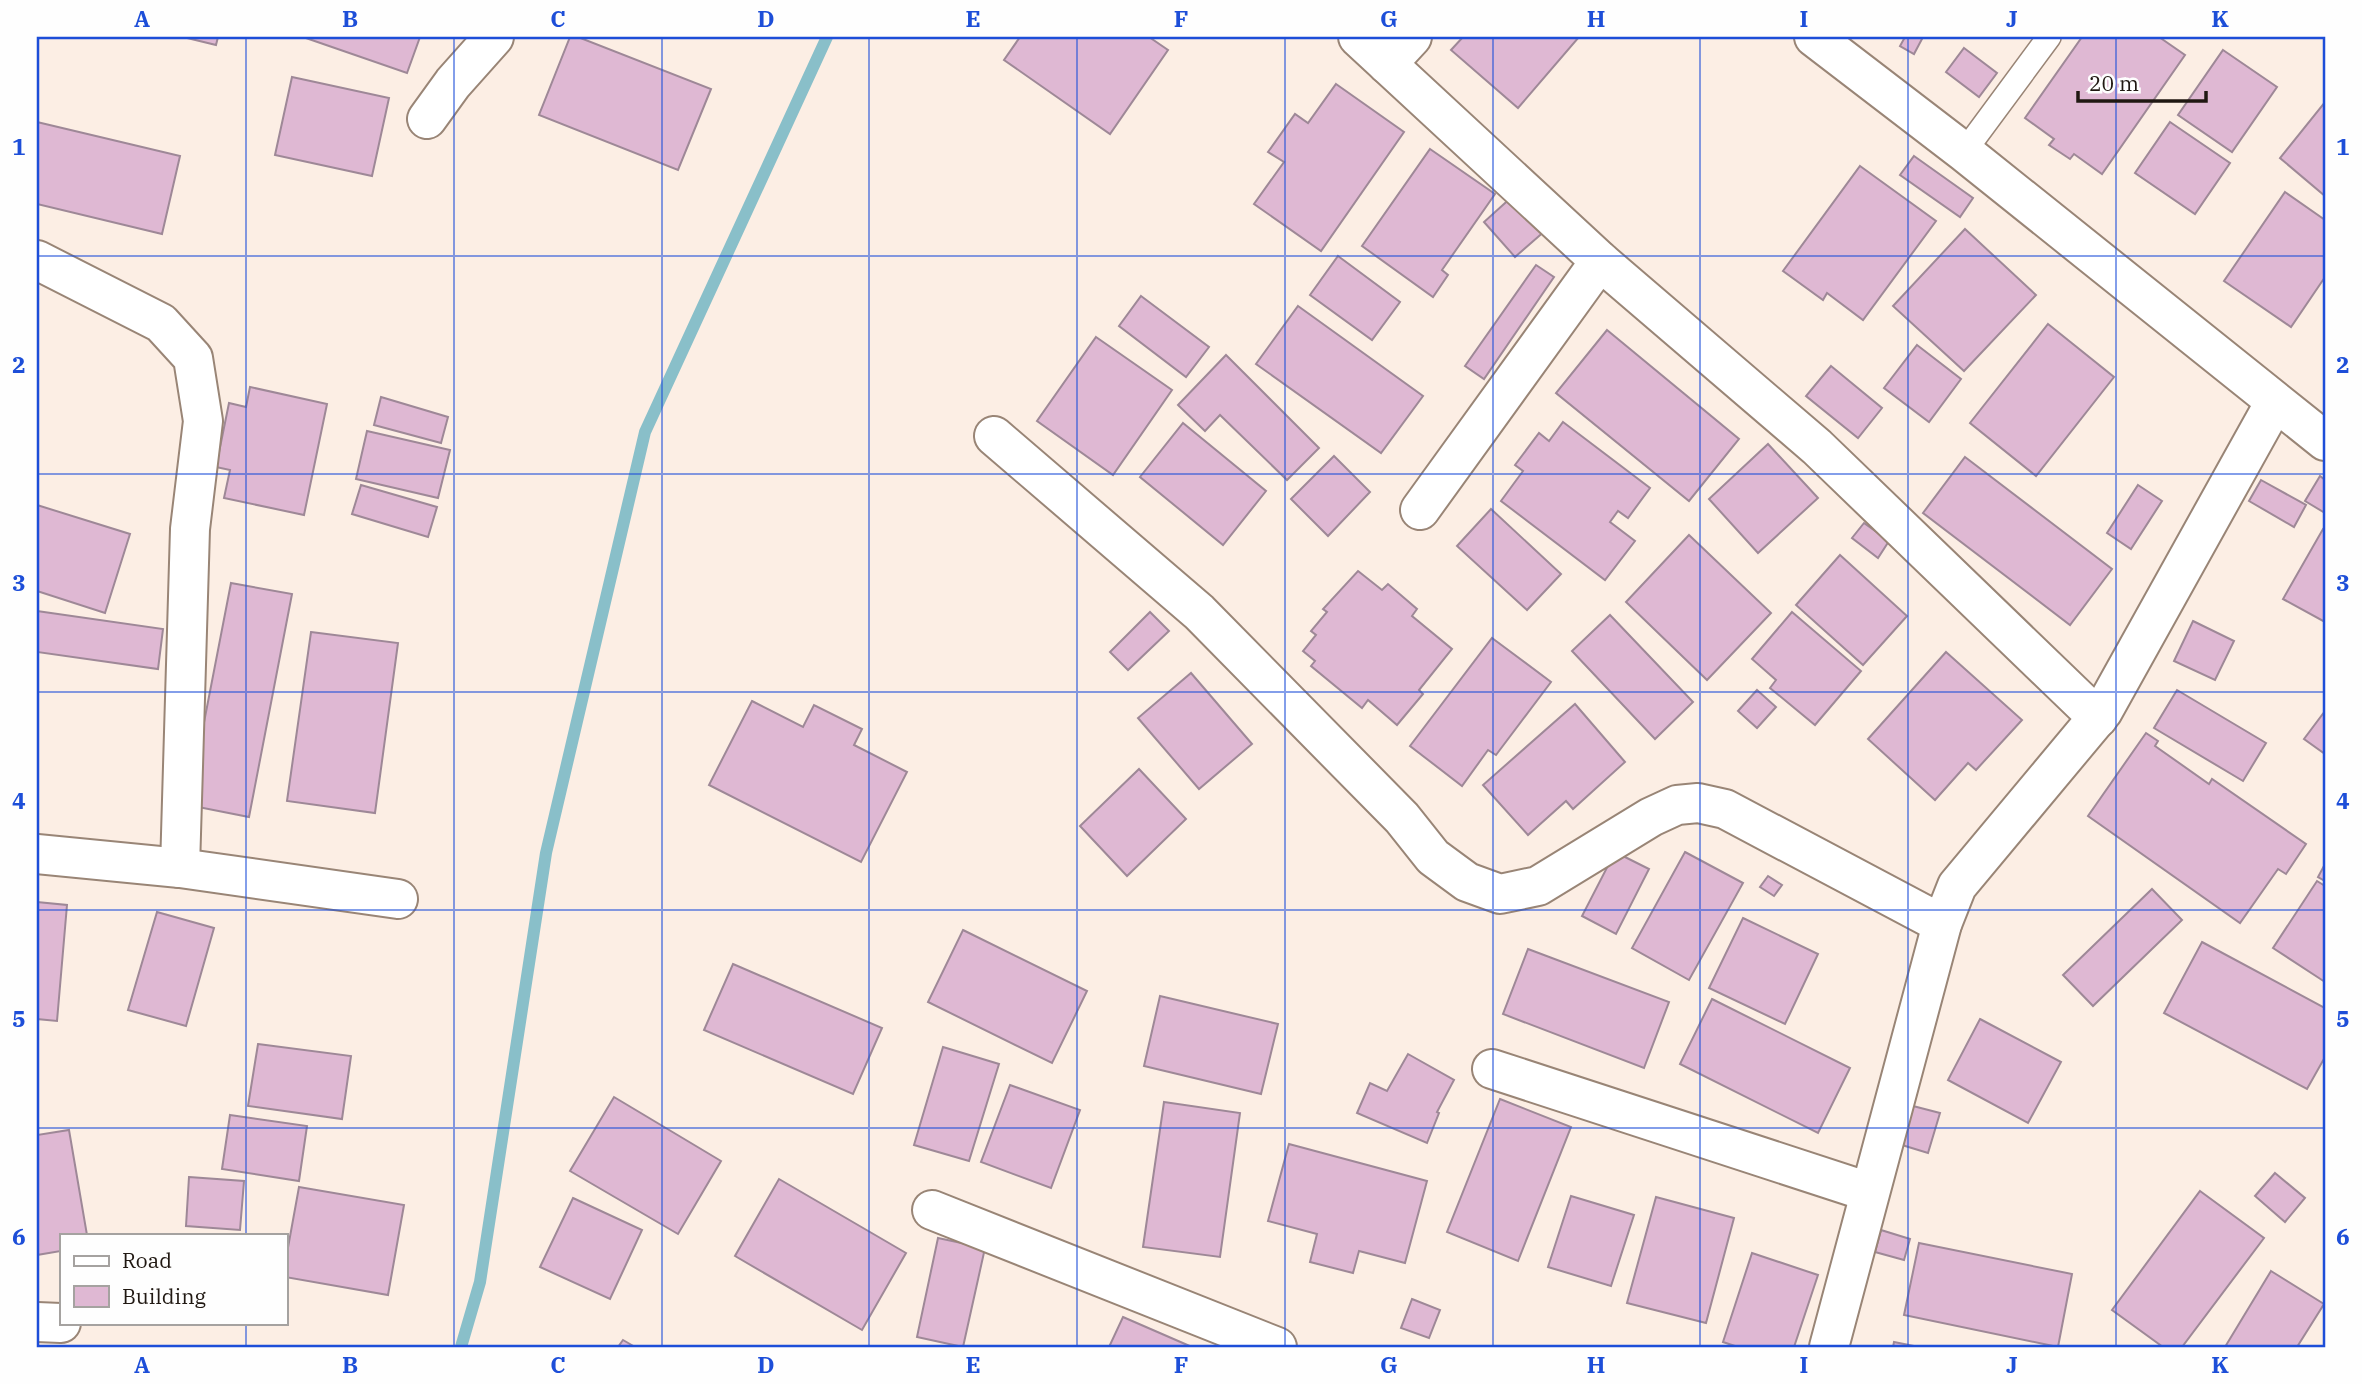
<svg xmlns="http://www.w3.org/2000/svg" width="2362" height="1384" font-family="'IBM Plex Serif',serif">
<rect width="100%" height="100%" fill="#fceee4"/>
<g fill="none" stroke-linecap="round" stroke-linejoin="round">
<!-- stream -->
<polyline stroke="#89bfc9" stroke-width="12" points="461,1347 480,1282 546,853 645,432 827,37"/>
</g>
<!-- building -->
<g fill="#dfb8d3" stroke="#9e8897" stroke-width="2">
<polygon points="183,37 218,37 216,45"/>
<polygon points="303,37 420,37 407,73"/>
<polygon points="570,37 578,37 711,89 678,170 539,115"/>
<polygon points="1020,37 1149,37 1168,50 1110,134 1004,60"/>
<polygon points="1463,37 1579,37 1518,108 1451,50"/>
<polygon points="1905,37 1923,37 1914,54 1900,46"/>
<polygon points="2082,37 2159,37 2185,55 2102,174 2074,154 2070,159 2049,145 2054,139 2025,118"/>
<polygon points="1964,48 1997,73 1979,97 1946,72"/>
<polygon points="2223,50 2277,87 2232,152 2178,115"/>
<polygon points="292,77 389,98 372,176 275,155"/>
<polygon points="1336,84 1404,132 1321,251 1254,204 1284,162 1268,152 1295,114 1308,123"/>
<polygon points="2325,102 2325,196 2280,158"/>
<polygon points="37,122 180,156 162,234 37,204"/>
<polygon points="2170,122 2230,163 2195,214 2135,173"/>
<polygon points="1430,149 1495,194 1442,270 1448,275 1433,297 1362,246"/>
<polygon points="1914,156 1973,198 1960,217 1900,175"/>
<polygon points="1860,166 1936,221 1863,320 1827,293 1823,300 1783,271"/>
<polygon points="2285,192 2325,220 2325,277 2291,327 2224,281"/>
<polygon points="1514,195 1546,230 1515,257 1484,222"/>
<polygon points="1965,229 2036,295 1964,371 1893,306"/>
<polygon points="1338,256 1400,302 1372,340 1310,295"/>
<polygon points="1536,265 1554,277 1484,379 1465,366"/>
<polygon points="1141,296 1209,347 1186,377 1119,326"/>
<polygon points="1298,306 1423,396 1381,453 1256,364"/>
<polygon points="2048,324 2114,377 2036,476 1970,423"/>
<polygon points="1607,330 1739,439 1689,501 1556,393"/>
<polygon points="1096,337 1172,390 1113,475 1037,421"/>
<polygon points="1917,345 1961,379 1929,422 1884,388"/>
<polygon points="1226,355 1319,448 1287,480 1220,415 1205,431 1178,405"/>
<polygon points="1831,366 1882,408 1858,438 1806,396"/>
<polygon points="250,387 327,404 304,515 224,498 230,470 216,467 229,403 246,407"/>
<polygon points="381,397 448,417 441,443 374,425"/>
<polygon points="1563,422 1650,488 1628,518 1618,511 1610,522 1635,541 1605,580 1501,501 1523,471 1515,465 1539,433 1549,441"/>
<polygon points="1183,423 1266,491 1223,545 1140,477"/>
<polygon points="367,431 450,450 438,498 356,479"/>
<polygon points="1768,444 1818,498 1758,553 1709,499"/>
<polygon points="1334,456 1370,492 1328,536 1291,499"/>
<polygon points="1965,457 2112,569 2070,625 1923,513"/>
<polygon points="2320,476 2325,480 2325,513 2305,501"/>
<polygon points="2261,480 2306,505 2294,527 2249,501"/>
<polygon points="361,485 437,507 428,537 352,514"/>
<polygon points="2138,485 2162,501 2131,549 2107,533"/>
<polygon points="37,505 130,534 105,613 37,591"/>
<polygon points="1491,509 1561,574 1527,610 1457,546"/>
<polygon points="1864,523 1889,541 1878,558 1852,538"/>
<polygon points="2323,529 2325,530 2325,622 2283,599"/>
<polygon points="1689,535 1771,613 1707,680 1626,602"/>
<polygon points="1840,555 1907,616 1863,665 1796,605"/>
<polygon points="1358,571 1382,590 1388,584 1417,609 1412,616 1452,649 1419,690 1423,694 1397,725 1368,700 1362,708 1311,666 1315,661 1303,651 1316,635 1311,631 1327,612 1323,609"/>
<polygon points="231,583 292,594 249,817 188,805"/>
<polygon points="37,611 163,629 158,669 37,652"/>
<polygon points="1150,612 1169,631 1128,670 1110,652"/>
<polygon points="1792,612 1861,671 1815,725 1770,688 1776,680 1752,659"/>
<polygon points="1610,615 1693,702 1655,739 1572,651"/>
<polygon points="2193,621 2234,641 2215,680 2174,661"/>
<polygon points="311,632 398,643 375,813 287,801"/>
<polygon points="1492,638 1551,682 1496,755 1488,750 1462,786 1410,746"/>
<polygon points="1946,652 2022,720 1976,770 1968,763 1935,800 1868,739"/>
<polygon points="1191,673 1252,744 1199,789 1138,718"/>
<polygon points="1757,690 1776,707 1757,728 1738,711"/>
<polygon points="2177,690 2266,743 2243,781 2154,728"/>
<polygon points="752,701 803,727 814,705 862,729 854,745 907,772 861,862 709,785"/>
<polygon points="1575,704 1625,762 1573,809 1566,801 1528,835 1483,785"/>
<polygon points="2325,711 2325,754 2304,739"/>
<polygon points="2146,733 2158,741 2155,746 2209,784 2212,779 2306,844 2286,874 2278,869 2240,923 2088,816"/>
<polygon points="1139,769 1186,819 1127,876 1080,826"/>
<polygon points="1615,852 1649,869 1616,934 1582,916"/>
<polygon points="1685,852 1743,883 1689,980 1632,948"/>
<polygon points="2325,864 2325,881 2318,877"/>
<polygon points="1768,876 1782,885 1774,896 1760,887"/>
<polygon points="2317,881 2325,886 2325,982 2273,948"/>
<polygon points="2152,889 2182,920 2093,1006 2063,975"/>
<polygon points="37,902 67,905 57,1021 37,1019"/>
<polygon points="157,912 214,928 186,1026 128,1010"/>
<polygon points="1743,918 1818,954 1785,1024 1709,988"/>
<polygon points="963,930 1087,991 1052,1063 928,1002"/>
<polygon points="2202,942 2325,1008 2325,1057 2307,1089 2164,1013"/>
<polygon points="1528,949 1669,1002 1644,1068 1503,1014"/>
<polygon points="733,964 882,1028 853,1094 704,1030"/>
<polygon points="1160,996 1278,1024 1261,1094 1144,1066"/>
<polygon points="1712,999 1850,1068 1818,1133 1680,1064"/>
<polygon points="1980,1019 2061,1062 2028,1123 1948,1080"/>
<polygon points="258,1044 351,1056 342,1119 248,1106"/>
<polygon points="943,1047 999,1064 969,1161 914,1145"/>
<polygon points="1408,1054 1454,1080 1437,1112 1439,1113 1427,1143 1357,1113 1370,1083 1387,1091"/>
<polygon points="1010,1085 1080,1110 1051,1188 981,1162"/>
<polygon points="614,1097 721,1161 678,1234 570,1171"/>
<polygon points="1500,1099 1571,1127 1518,1261 1447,1232"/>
<polygon points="1164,1102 1240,1113 1220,1257 1143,1247"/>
<polygon points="1913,1106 1940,1113 1928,1153 1902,1145"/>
<polygon points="230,1115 307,1126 299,1181 222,1169"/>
<polygon points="69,1130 87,1235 61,1235 61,1251 37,1255 37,1135"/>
<polygon points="1289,1144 1427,1181 1405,1263 1359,1251 1353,1273 1310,1262 1317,1234 1268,1221"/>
<polygon points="2275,1173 2305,1198 2285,1222 2255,1196"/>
<polygon points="189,1177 244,1181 240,1230 186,1226"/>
<polygon points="779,1179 906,1253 862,1330 735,1256"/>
<polygon points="299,1187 404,1205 388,1295 285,1277 285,1264"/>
<polygon points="2200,1191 2264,1238 2182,1347 2163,1347 2112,1310"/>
<polygon points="1571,1196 1634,1215 1611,1286 1548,1267"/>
<polygon points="1656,1197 1734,1218 1706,1323 1627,1303"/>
<polygon points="573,1198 642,1230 610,1299 540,1267"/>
<polygon points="1881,1230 1910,1239 1904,1260 1875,1252"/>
<polygon points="938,1238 985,1248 963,1347 917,1337"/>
<polygon points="1919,1243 2072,1274 2058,1347 1904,1315"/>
<polygon points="1752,1253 1818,1275 1794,1347 1738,1347 1723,1342"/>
<polygon points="2271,1271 2324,1304 2297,1347 2225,1347"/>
<polygon points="1412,1299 1440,1310 1429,1338 1401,1328"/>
<polygon points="1123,1317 1192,1347 1109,1347"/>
<polygon points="623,1340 635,1347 618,1347"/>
<polygon points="1894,1342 1919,1347 1893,1347"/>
</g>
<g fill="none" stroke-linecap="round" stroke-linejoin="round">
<defs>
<polyline id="lane" points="1964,152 2049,37"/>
<g id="street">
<polyline points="1358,37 1600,261 1817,447 2098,718"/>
<polyline points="1814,37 1964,152 2325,441"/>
<polyline points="1387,64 1412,37"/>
<polyline points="427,119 453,83 494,37"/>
<polyline points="37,260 161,323 193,358 203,421 190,529 180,868"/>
<polyline points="994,436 1199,612 1402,818 1433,857 1467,882 1500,894 1538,886 1651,817 1677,805 1698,803 1725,809 1942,924"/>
<polyline points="1420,510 1600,261"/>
<polyline points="37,854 180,868 398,899"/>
<polyline points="1492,1069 1869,1192"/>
<polyline points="932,1210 1277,1347"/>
<polyline points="37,1322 61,1323"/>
<polyline points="1829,1347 1942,924 1957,886 2103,711 2275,402"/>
</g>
</defs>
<!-- lane casing -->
<use href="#lane" stroke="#998576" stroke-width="26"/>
<!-- street casing -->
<use href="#street" stroke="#998576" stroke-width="42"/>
<!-- lane -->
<use href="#lane" stroke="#fff" stroke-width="23"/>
<!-- street -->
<use href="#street" stroke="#fff" stroke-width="38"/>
</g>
<!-- grid -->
<path fill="none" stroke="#1d4ed8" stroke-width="2" stroke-opacity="0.55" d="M246,37V1235M454,37V1347M662,37V1347M869,37V1347M1077,37V1347M1285,37V1347M1493,37V1347M1700,37V1347M1908,37V1347M2116,37V1347M37,256H2325M37,474H2325M37,692H2325M37,910H2325M37,1128H2325M246,1323V1347"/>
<!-- border -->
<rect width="2362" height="1384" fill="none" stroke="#fefefe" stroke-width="77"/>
<!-- legend -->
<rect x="60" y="1234" width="228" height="91" fill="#fefefe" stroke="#a5a2a0" stroke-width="2"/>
<rect x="74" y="1256" width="35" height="10" fill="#ffffff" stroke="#a5a2a0" stroke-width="2"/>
<text x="122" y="1268" font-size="21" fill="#201812">Road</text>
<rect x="74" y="1286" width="35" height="21" fill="#dfb8d3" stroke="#a5a2a0" stroke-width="2"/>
<text x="122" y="1304" font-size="21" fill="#201812">Building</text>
<!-- scale -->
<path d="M2078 91v10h128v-10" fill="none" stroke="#201812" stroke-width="3.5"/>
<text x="2089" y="91" font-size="21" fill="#201812" stroke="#fefefe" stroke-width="5" paint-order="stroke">20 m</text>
<rect x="38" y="38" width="2286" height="1308" fill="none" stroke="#1d4ed8" stroke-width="2.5"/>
<g font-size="23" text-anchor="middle" font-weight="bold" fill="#1d4ed8">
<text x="142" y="27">A</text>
<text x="350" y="27">B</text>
<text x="558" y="27">C</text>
<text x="766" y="27">D</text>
<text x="973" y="27">E</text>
<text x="1181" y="27">F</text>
<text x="1389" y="27">G</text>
<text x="1596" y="27">H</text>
<text x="1804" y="27">I</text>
<text x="2012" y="27">J</text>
<text x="2220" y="27">K</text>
<text x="19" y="155">1</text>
<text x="2343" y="155">1</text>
<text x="19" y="373">2</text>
<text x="2343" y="373">2</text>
<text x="19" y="591">3</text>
<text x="2343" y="591">3</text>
<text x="19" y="809">4</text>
<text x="2343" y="809">4</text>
<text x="19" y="1027">5</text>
<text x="2343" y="1027">5</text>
<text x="19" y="1245">6</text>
<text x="2343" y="1245">6</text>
<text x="142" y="1373">A</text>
<text x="350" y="1373">B</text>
<text x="558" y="1373">C</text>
<text x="766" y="1373">D</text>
<text x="973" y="1373">E</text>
<text x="1181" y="1373">F</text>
<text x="1389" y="1373">G</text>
<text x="1596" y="1373">H</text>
<text x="1804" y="1373">I</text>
<text x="2012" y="1373">J</text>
<text x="2220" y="1373">K</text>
</g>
</svg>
